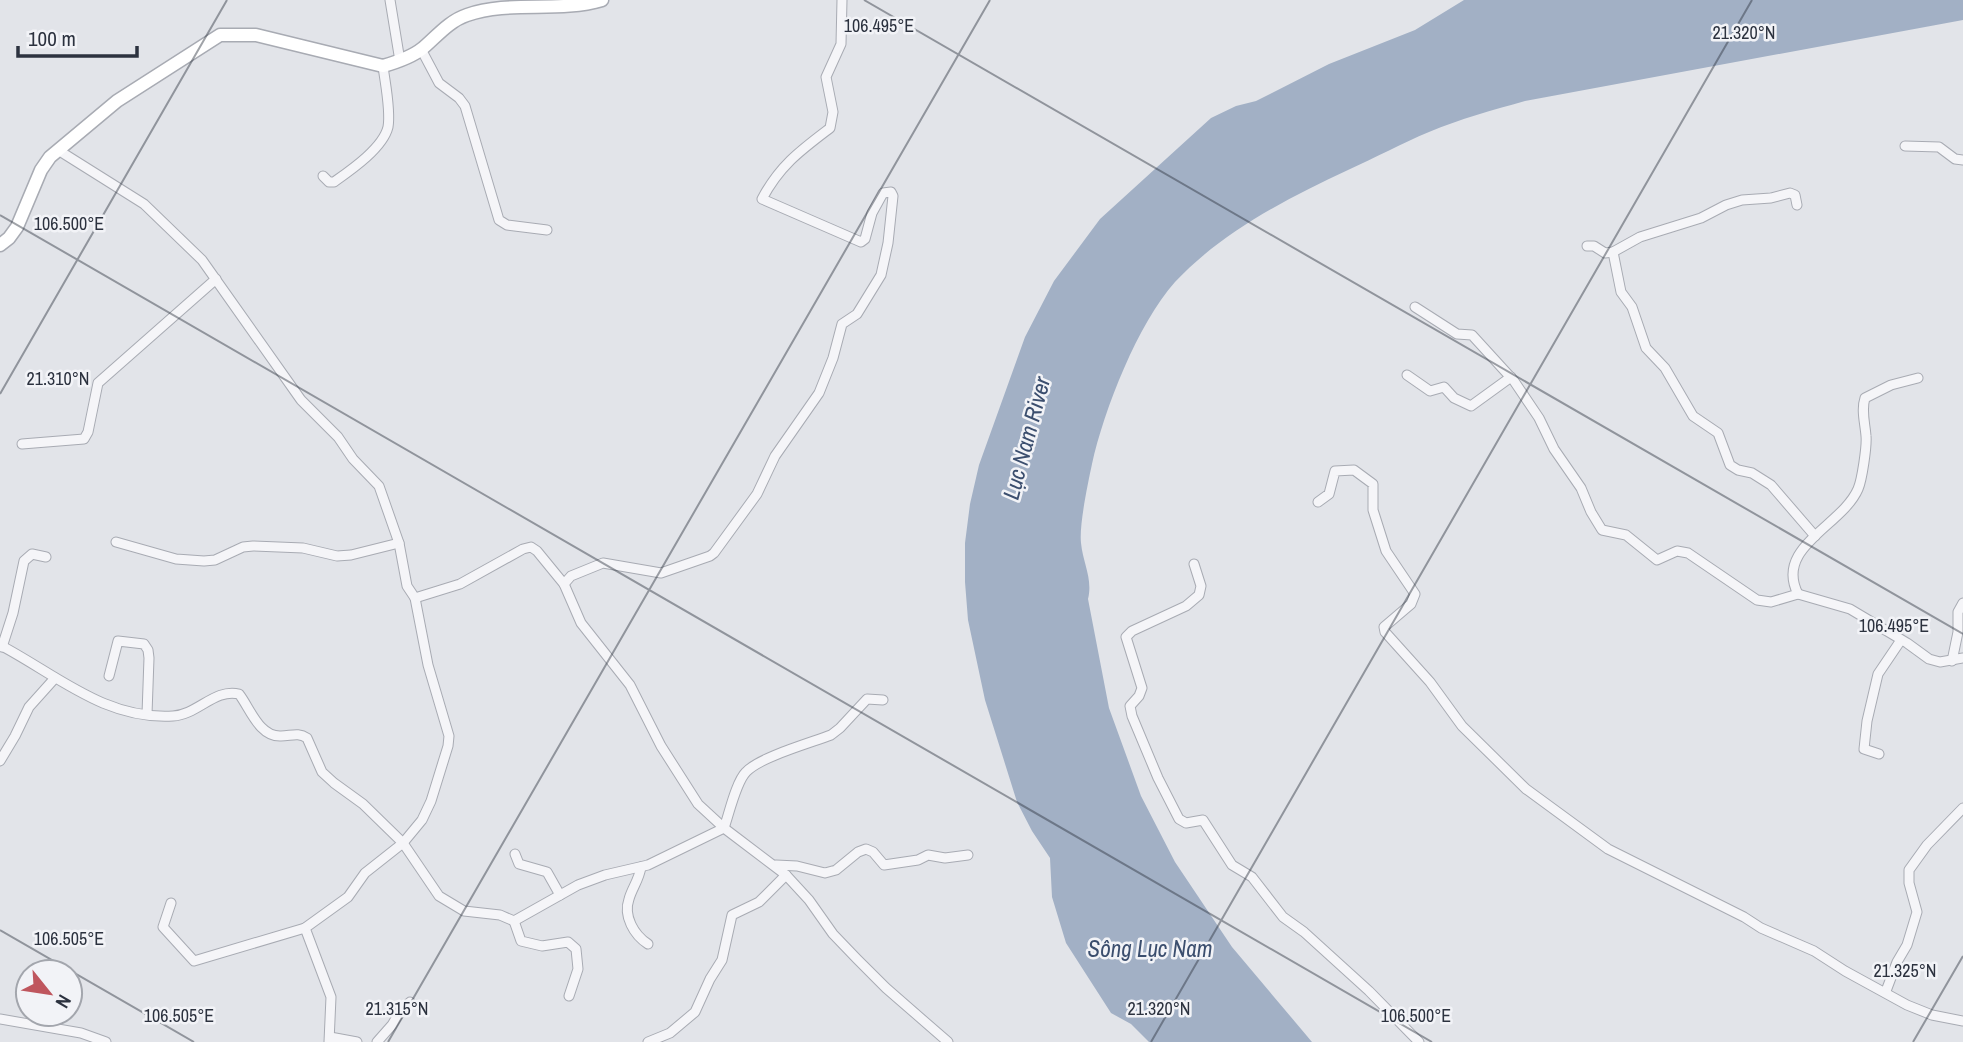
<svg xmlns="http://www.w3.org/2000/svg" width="1963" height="1042" font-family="'Archivo Narrow',sans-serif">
<rect width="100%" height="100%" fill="#e2e4e9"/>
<!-- water -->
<path fill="#a2b0c5" d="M1464,0H1963V20L1525,101C1493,110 1460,119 1429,132C1402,143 1375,158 1348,170C1286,199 1222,232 1175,282C1138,323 1104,410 1092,464C1088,483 1079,525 1081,543C1083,563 1093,579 1088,599L1109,708L1141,796L1175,862L1232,947L1312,1042H1149L1131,1024L1111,1013L1066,943L1052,897L1050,858L1032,831L1017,802L985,700L968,620L965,582V543L970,504L979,465L1025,337L1054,281L1100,219L1211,118L1236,106L1256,101L1329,64L1415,30Z"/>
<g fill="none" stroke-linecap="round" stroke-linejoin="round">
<defs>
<g id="street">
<polyline points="390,0 400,61"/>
<polyline points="421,49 439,83 459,98 465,106 499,220 507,225 547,230"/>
<polyline points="1905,146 1939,147 1955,159 1963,160"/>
<polyline points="58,150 144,204 202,260 301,400 338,437 353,459 379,486 399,543 407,586 415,598 460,584 523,549 531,547 537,551 564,584 581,623 630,685 661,746 698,804 724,828 786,875 809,900 833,934 857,959 886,988 948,1042"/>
<path d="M323,176L329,182H334C351,170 383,148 388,127C391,110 385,83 383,66"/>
<polyline points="1587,246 1594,246 1605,253 1613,252 1640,237 1701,218 1726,205 1742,200 1771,198 1790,193 1795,195 1797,205"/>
<polyline points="1613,252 1621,292 1632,307 1646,348 1665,368 1693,416 1718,433 1730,465 1738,470 1752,473 1771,485 1815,536"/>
<polyline points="1415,307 1457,334 1472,335 1514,381 1539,418 1554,449 1581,488 1591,512 1602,530 1626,535 1657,560 1677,551 1688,553 1757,600 1771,602 1798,594 1850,609 1907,643 1929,659 1940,662 1963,658"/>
<polyline points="1407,375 1430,391 1444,387 1454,398 1471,406 1511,377"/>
<polyline points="22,444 84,439 88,432 98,383 216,279"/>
<polyline points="1318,502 1329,494 1335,471 1354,470 1373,484 1373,510 1386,551 1415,594 1411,604 1384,627 1385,632 1430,682 1462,726 1526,789 1608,849 1744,917 1761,928 1814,951 1845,971 1907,1005 1932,1015 1963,1021"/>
<polyline points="116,542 176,559 204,561 215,560 243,547 253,546 303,548 337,556 351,555 399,543"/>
<polyline points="1194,564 1201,586 1199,595 1186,606 1132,631 1126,637 1142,688 1139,696 1130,706 1132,716 1158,778 1179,819 1186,823 1203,820 1232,865 1252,877 1283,917 1304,932 1369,991 1419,1042"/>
<path d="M564,584L571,576L603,563L661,573L710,556L714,553L757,494L775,456L819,393L833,358L842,324L857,314L881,275L888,243L893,196L891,192L883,193L872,213L865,239L861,242L762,199C780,165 801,150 830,128L833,112L826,77L841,44L842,0"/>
<path d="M1798,594C1774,547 1842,526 1858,489C1862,480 1867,446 1866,436C1865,423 1861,410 1865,398L1891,385L1918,378"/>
<path d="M0,645C57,675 105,720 173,716C197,715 215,688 239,694C250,708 259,737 281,736C291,736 298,732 307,738L322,772L334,783L363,804L403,843L439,896L464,911L500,915L514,921L578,885L605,875L648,865L724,828C729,814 736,782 746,772C760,757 810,743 831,735L840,728L867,699L883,700"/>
<polyline points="2,647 13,613 24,561 32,554 46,557"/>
<polyline points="1952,661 1958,632 1958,612 1963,603"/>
<polyline points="109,676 118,641 144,644 148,650 149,658 147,714"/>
<polyline points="1879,754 1864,749 1867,721 1878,674 1901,640"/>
<polyline points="0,761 15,736 29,707 55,678"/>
<polyline points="515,854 519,864 547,872 560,895"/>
<polyline points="776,865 797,866 825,873 836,870 858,852 866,849 873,852 884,865 918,860 928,855 945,858 968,855"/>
<path d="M641,867C639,880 632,888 629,899C623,916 634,935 648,944"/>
<polyline points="171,903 163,927 194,961 305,928"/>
<polyline points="514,921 521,941 542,946 568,942 576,949 578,969 569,996"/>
<polyline points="1886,991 1897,962 1907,945 1917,912 1909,883 1909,870 1927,845 1963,808"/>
<polyline points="0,1019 81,1033 106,1042"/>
<polyline points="330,1037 357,1042"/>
<polyline points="329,1042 331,997 305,928 348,897 365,873 403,843 422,820 431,801 448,746 449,736 428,665 415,598"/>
<polyline points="377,1042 392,1025 401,1010 410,1002"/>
<polyline points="648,1042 670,1033 695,1012 710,979 722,960 732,915 759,902 786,875"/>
</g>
<path id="secondary" d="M0,245L9,238L17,227L41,170L50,157L117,101L220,35H256L383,66C397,62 412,57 423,48C437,36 449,21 467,15C510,0 558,13 602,0"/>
</defs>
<!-- street casing -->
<use href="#street" stroke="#a8abb3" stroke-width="11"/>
<!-- secondary casing -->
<use href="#secondary" stroke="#a8abb3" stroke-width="15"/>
<!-- street -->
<use href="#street" stroke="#f5f5f8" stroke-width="9"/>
<!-- secondary -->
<use href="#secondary" stroke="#fff" stroke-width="12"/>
</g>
<!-- ticks -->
<path fill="none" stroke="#2c323f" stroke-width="2" stroke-opacity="0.45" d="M864,0L1963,634M0,215L1432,1042M0,394L227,0M0,930L194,1042M388,1042L990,0M1151,1042L1752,0M1913,1042L1963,956"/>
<g text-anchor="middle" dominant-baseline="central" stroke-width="5" stroke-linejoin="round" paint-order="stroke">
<!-- water labels -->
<g font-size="23" font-style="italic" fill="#3b4e6e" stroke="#f2f3f7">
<text transform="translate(1026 438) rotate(-75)">Lục Nam River</text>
<text x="1150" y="948">Sông Lục Nam</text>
</g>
</g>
<g font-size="18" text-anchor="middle" fill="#2c323f" stroke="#f2f3f7" stroke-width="5" stroke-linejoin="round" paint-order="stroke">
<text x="879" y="32">106.495°E</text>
<text x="1744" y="39">21.320°N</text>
<text x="69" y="230">106.500°E</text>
<text x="58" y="385">21.310°N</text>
<text x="1894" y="632">106.495°E</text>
<text x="69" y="945">106.505°E</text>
<text x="1905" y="977">21.325°N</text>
<text x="397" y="1015">21.315°N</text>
<text x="1159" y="1015">21.320°N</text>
<text x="179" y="1022">106.505°E</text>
<text x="1416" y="1022">106.500°E</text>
</g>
<!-- north arrow -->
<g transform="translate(49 993) rotate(120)"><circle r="33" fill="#f2f3f7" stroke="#a3a6ad" stroke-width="2"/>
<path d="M0-5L12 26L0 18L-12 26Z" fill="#bf565e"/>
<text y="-10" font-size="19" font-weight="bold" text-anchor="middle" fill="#2c323f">N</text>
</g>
<!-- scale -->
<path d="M18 46v10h119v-10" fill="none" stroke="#2c323f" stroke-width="3.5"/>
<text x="28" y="46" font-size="21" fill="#2c323f" stroke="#f2f3f7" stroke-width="5" paint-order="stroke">100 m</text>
</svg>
